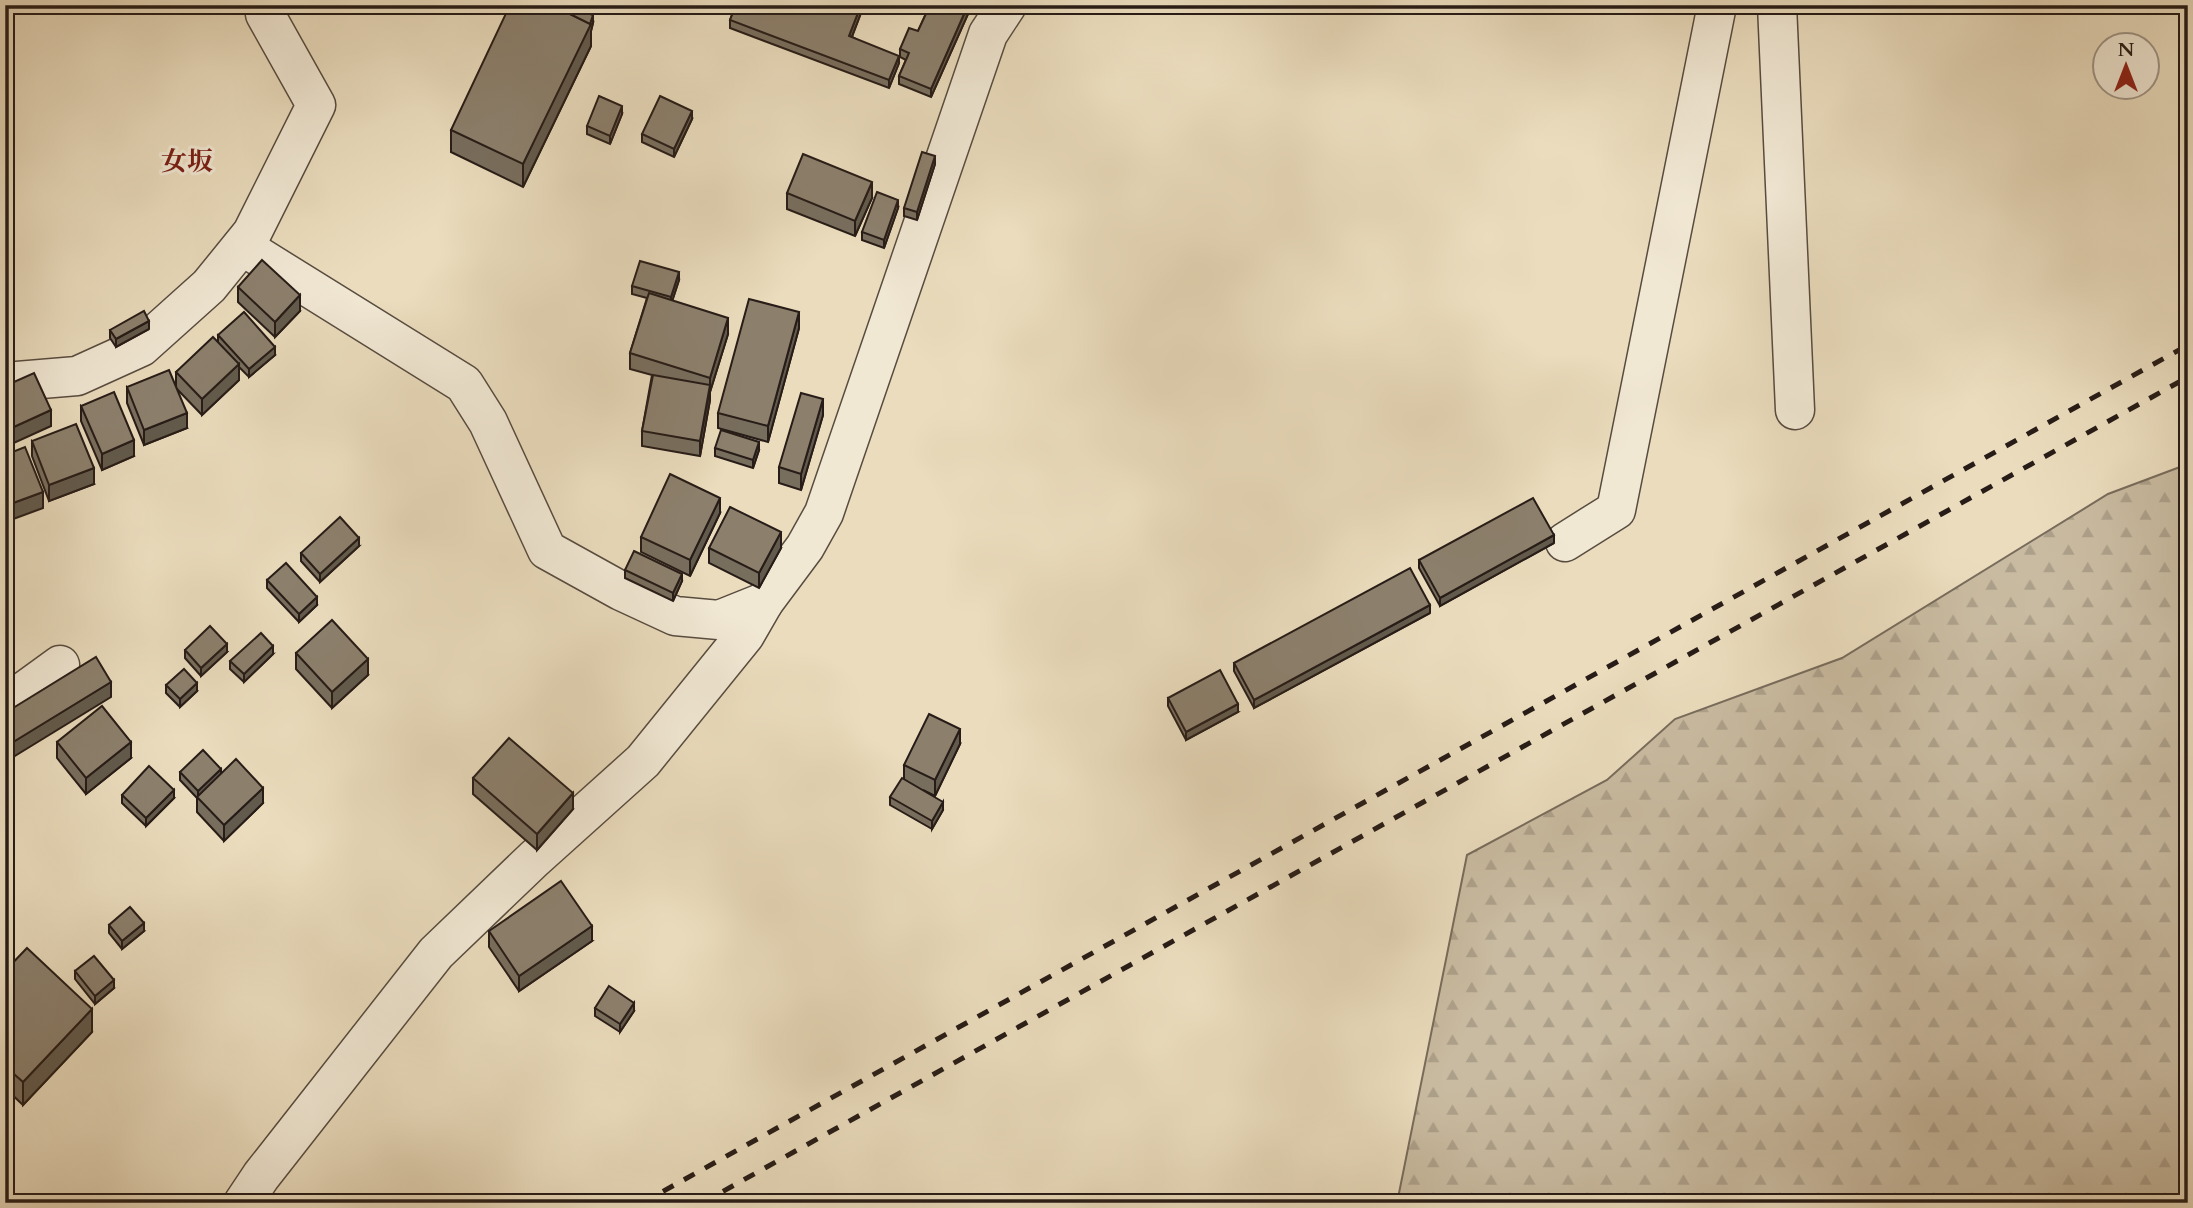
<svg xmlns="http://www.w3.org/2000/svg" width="2193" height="1208" font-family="Cardo,'Noto Serif JP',serif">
<defs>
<pattern id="forest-firs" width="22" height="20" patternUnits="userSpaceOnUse" patternTransform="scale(1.75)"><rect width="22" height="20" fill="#c9bba1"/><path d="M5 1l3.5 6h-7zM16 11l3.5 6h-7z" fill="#ada08a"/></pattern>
</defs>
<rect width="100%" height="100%" fill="#eadcbd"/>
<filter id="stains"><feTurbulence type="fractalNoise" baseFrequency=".00286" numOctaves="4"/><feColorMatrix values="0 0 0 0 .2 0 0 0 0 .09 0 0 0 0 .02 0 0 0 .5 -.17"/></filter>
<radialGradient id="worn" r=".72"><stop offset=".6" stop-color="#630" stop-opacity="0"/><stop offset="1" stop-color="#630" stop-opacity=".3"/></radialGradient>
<!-- forest -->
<polygon fill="url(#forest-firs)" stroke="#786c5c" stroke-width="2" points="2188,464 2188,1203 1397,1203 1467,855 1607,780 1675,719 1842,658 2108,494"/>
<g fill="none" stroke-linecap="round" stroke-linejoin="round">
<defs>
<g id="minor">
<polyline points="1777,5 1795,410"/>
<polyline points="242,246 464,384 488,422 547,550 621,591 675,616 719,620 764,602"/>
<polyline points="5,382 77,376 141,347 209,286 252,233 316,105 265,14 264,5"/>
<polyline points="1565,542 1616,510 1717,5"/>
<polyline points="5,705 60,665"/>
<polyline points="243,1203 261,1176 436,953 534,859 643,761 745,635 764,602 805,547 824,513 988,34 1007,5"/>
</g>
</defs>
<!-- minor casing -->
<use href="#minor" stroke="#584c40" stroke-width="41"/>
<!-- minor -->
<use href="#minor" stroke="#f1e8d4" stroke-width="38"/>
<!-- rail -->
<g stroke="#271c17" stroke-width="5" stroke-dasharray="12 12" stroke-linecap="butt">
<polyline points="642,1203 2188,345"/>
<polyline points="702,1203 2188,377"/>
</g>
</g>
<!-- wall -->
<g fill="#786e5e" stroke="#271c17" stroke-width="2">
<polygon points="736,5 864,5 852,37 899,63 889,88 730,28 730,20"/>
<polygon points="930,5 972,5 931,97 899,84 899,76 906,60 900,57 900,49 918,31"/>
<polygon points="593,23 591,31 591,46 523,187 451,152 451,130"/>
<polygon points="622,114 610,144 587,134 587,126"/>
<polygon points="692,119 674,157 642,142 642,134"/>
<polygon points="935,164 917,220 904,216 904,208"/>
<polygon points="787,193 872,198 855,236 787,209"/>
<polygon points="898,208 884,248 862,240 862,232"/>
<polygon points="679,280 672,301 728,334 710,392 710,400 700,456 642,446 642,431 652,375 630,369 630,353 647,298 632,294 632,286"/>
<polygon points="238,287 300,311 275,337 238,302"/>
<polygon points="799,328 768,442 718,428 718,413"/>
<polygon points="149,329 116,347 110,338 110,330"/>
<polygon points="218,335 275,355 249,377 239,367 239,380 202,415 176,388 176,372 218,342"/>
<polygon points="127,387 187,428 144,445 127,403"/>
<polygon points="81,406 134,456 102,470 81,421"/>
<polygon points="823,415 801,490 779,483 779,467"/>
<polygon points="32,441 94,484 49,501 32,456"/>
<polygon points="715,448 759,450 753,468 715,456"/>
<polygon points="720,513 690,576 641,552 641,537"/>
<polygon points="1554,543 1440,606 1419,568 1419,560"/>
<polygon points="359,546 320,582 301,561 301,553"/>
<polygon points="709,548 781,548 759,588 709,563"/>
<polygon points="625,570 682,581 673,601 625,578"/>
<polygon points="267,580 317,605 299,622 267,588"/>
<polygon points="1430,613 1254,708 1234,671 1234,663"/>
<polygon points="185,650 227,652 201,676 185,658"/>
<polygon points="296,653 368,675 332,708 296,669"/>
<polygon points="273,654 244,682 230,669 230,661"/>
<polygon points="166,685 197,691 180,707 166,693"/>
<polygon points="1168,698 1238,712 1186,740 1168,706"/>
<polygon points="57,742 131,758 86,794 57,758"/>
<polygon points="960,744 935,796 923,790 943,810 932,829 890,805 890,797 904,779 904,765"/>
<polygon points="180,772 221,774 263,803 224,841 197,812 197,798 180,780"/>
<polygon points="473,778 573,809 537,850 473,794"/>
<polygon points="122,795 174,798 146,826 122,803"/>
<polygon points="109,925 144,931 122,949 109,933"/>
<polygon points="489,931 592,941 519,991 489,947"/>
<polygon points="5,971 92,1032 23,1105 5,1088"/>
<polygon points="75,971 114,988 95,1004 75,979"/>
<polygon points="595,1008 634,1011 620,1032 595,1016"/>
</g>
<!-- shaded-wall -->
<g fill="#625a4c" stroke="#271c17" stroke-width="2">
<polygon points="861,5 864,5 849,44 849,36"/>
<polygon points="968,5 972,5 931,97 931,89"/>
<polygon points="593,15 593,23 591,31 591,46 523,187 523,164"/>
<polygon points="899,56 899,63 889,88 889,80"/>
<polygon points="622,106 622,114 610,144 610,136"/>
<polygon points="692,111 692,119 674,157 674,149"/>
<polygon points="935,156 935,164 917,220 917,212"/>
<polygon points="872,182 872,198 855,236 855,221"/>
<polygon points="898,200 898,208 884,248 884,240"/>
<polygon points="679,272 679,280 671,305 671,297"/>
<polygon points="300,295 300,311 275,337 275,322"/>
<polygon points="799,312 799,328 768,442 768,426"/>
<polygon points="728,318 728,334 710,392 710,400 700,456 700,441 710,388 710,378"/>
<polygon points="149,321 149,329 116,347 116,339"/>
<polygon points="275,347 275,355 249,377 249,369"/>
<polygon points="239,364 239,380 202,415 202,399"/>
<polygon points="823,399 823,415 801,490 801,474"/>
<polygon points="51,410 51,426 5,447 5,431"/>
<polygon points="187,413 187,428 144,445 144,430"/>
<polygon points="134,440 134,456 102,470 102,454"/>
<polygon points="759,442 759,450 753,468 753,460"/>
<polygon points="94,468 94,484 49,501 49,485"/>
<polygon points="43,492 43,508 5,522 5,506"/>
<polygon points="720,498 720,513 690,576 690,560"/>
<polygon points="781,532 781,548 759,588 759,573"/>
<polygon points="1554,535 1554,543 1440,606 1440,598"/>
<polygon points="359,538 359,546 320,582 320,574"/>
<polygon points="682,574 682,581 673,601 673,593"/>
<polygon points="317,597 317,605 299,622 299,614"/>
<polygon points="1430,605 1430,613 1254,708 1254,700"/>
<polygon points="227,644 227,652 201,676 201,668"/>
<polygon points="273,646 273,654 244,682 244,674"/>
<polygon points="368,659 368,675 332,708 332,692"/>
<polygon points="111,682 111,697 5,762 5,747"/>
<polygon points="197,683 197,691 180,707 180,699"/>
<polygon points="1238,704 1238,712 1186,740 1186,732"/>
<polygon points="960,729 960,744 935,796 935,780"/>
<polygon points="131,742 131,758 86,794 86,778"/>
<polygon points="221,769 221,777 198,799 198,791"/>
<polygon points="263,788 263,803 224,841 224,825"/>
<polygon points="174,790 174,798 146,826 146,818"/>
<polygon points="573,793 573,809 537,850 537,834"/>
<polygon points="943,802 943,810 932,829 932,821"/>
<polygon points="144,923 144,931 122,949 122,941"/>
<polygon points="592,926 592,941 519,991 519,976"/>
<polygon points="114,980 114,988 95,1004 95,996"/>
<polygon points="634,1003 634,1011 620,1032 620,1024"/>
<polygon points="92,1009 92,1032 23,1105 23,1082"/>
</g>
<!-- building -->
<g fill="#8c806d" stroke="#271c17" stroke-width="2">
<polygon points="510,5 551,5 591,24 523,164 451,130"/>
<polygon points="736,5 861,5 849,36 899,56 889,80 730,20"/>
<polygon points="930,5 968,5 931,89 899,76 909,53 900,49 909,28 918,31"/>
<polygon points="566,6 593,15 590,24 564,11"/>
<polygon points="599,96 622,106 610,136 587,126"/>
<polygon points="660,96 692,111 674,149 642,134"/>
<polygon points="922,152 935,156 917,212 904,208"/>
<polygon points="803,154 872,182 855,221 787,193"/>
<polygon points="877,192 898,200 884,240 862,232"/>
<polygon points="262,260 300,295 275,322 238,287"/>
<polygon points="640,261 679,272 671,297 632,286"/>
<polygon points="649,293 728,318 710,378 630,353"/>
<polygon points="749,299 799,312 768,426 718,413"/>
<polygon points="144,311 149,321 116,339 110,330"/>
<polygon points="244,312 275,347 249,369 218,335"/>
<polygon points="213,337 239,364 202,399 176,372"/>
<polygon points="169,370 187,413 144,430 127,387"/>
<polygon points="34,373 51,410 5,431 5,386"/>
<polygon points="653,375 710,385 700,441 642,431"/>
<polygon points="114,392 134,440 102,454 81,406"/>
<polygon points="801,393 823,399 801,474 779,467"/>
<polygon points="76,424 94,468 49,485 32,441"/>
<polygon points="721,430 759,442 753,460 715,448"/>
<polygon points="25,447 43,492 5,506 5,455"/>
<polygon points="670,474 720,498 690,560 641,537"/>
<polygon points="1533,498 1554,535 1440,598 1419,560"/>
<polygon points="730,507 781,532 759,573 709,548"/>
<polygon points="340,517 359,538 320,574 301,553"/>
<polygon points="634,551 682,574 673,593 625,570"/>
<polygon points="286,563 317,597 299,614 267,580"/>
<polygon points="1410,568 1430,605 1254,700 1234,663"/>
<polygon points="332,620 368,659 332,692 296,653"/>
<polygon points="210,626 227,644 201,668 185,650"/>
<polygon points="261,633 273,646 244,674 230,661"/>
<polygon points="96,657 111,682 5,747 5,713"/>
<polygon points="184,669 197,683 180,699 166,685"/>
<polygon points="1220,670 1238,704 1186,732 1168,698"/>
<polygon points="102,706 131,742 86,778 57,742"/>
<polygon points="929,714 960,729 935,780 904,765"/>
<polygon points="509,738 573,793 537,834 473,778"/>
<polygon points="203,750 221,769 198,791 180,772"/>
<polygon points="236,759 263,788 224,825 197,797"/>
<polygon points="149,766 174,790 146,818 122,795"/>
<polygon points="902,778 943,802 932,821 890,797"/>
<polygon points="561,881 592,926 519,976 489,931"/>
<polygon points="130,907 144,923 122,941 109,925"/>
<polygon points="27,948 92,1009 23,1082 5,1066 5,971"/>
<polygon points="94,956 114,980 95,996 75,971"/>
<polygon points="609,986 634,1003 620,1024 595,1008"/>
</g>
<g text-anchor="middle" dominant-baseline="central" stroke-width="6" stroke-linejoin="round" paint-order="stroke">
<!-- neighbourhood labels -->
<g font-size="26" font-weight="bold" fill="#7a1f14" stroke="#f1e8d4">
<text x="187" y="161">女坂</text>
</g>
</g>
<!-- margin -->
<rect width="2193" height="1208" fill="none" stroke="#eadcbd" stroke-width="28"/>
<rect x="7" y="7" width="2179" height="1194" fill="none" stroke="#271c17" stroke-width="3.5"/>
<rect x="14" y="14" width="2165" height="1180" fill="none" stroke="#271c17" stroke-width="2"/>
<!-- north arrow -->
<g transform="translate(2126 66)"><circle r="33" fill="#f1e8d4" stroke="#a09688" stroke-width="2"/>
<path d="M0-5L12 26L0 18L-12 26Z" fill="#8f2418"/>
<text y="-10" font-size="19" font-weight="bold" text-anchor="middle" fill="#271c17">N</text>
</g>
<rect width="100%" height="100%" filter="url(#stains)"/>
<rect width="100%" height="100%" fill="url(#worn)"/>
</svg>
